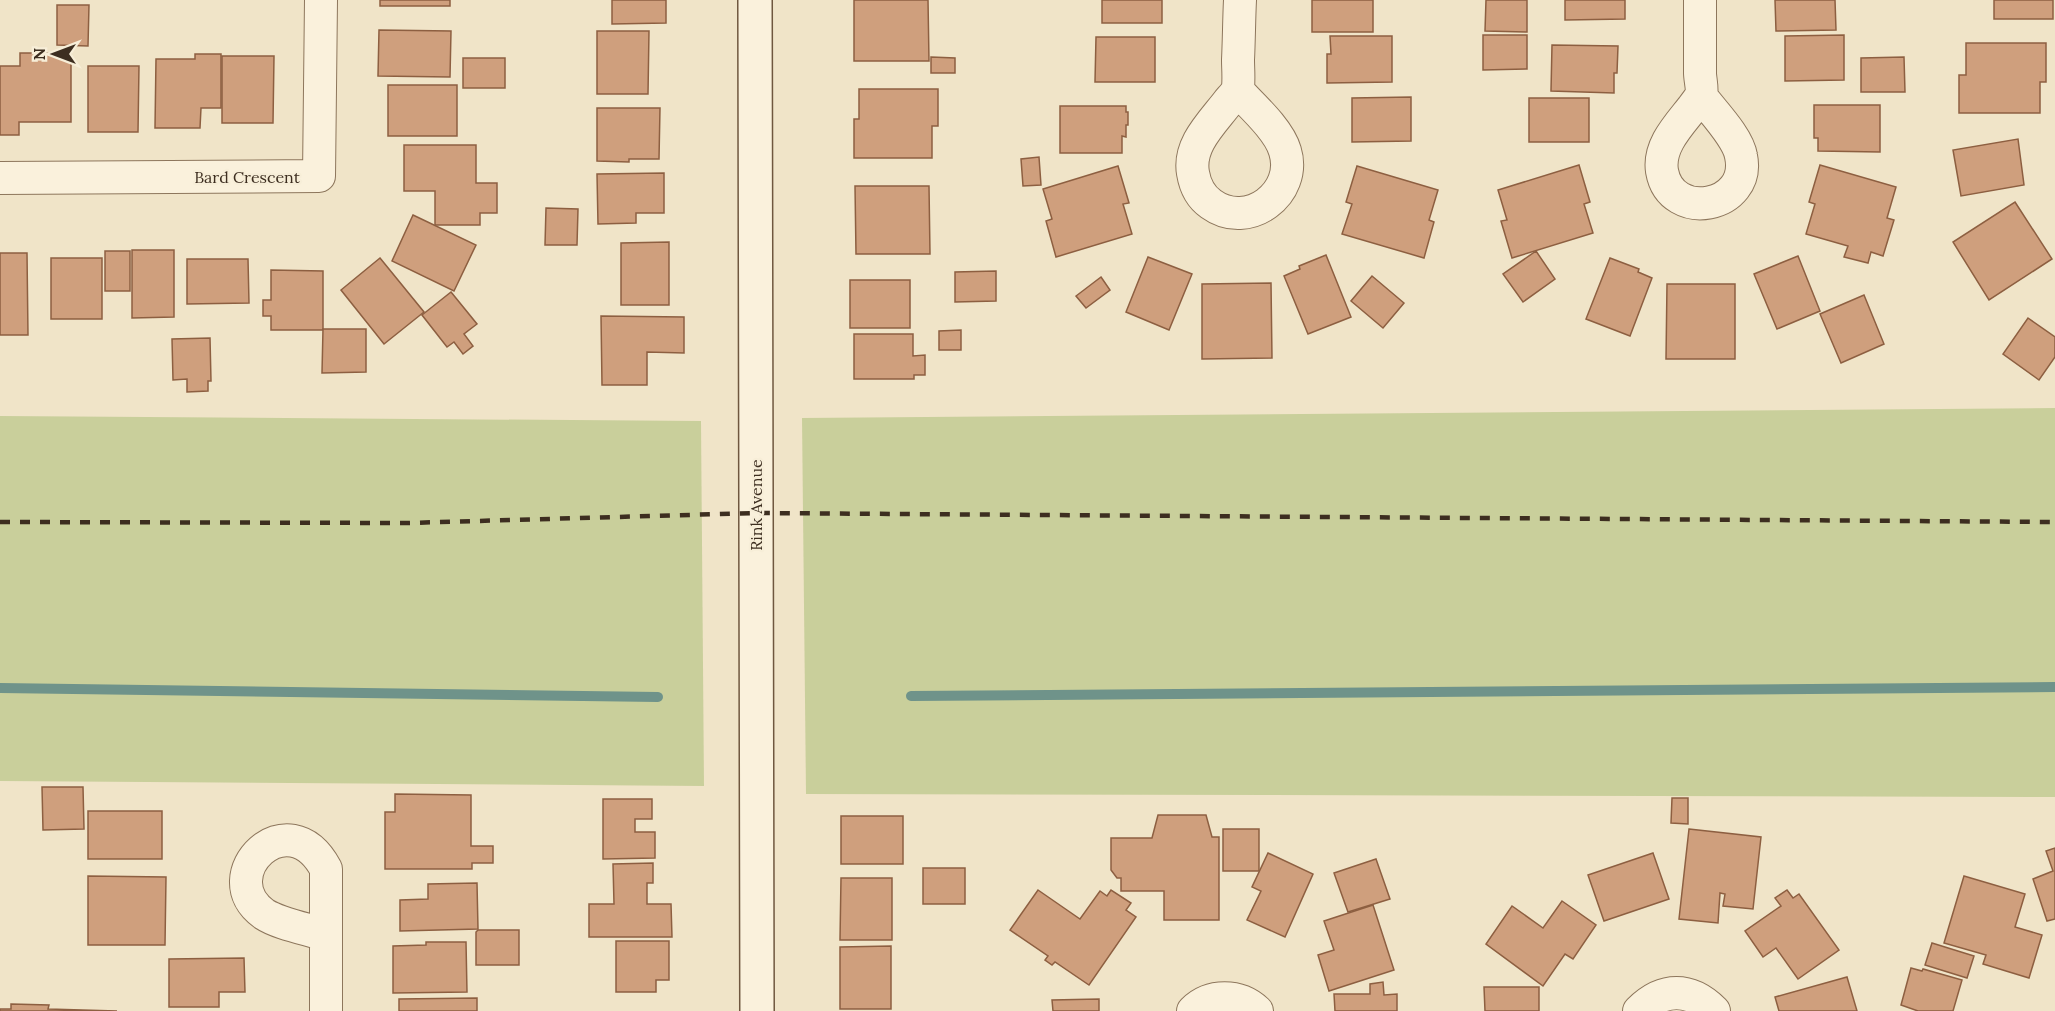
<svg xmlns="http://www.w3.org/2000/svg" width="2055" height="1011" font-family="Lora,serif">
<rect width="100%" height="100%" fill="#f0e4c8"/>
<!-- green -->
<g fill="#c9cf9b">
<polygon points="2055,408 2055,797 806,794 802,418"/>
<polygon points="0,416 701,421 704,786 0,781"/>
</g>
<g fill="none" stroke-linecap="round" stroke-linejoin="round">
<!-- stream -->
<g stroke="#6f938a" stroke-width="10">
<polyline points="0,688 658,697"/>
<polyline points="911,696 2055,687"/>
</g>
</g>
<!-- building -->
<g fill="#cf9f7d" stroke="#8d5f41" stroke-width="1.5">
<rect x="380" y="0" width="70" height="6"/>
<polygon points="612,0 666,0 666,23 612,24"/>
<polygon points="854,0 928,0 929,61 854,61"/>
<rect x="1102" y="0" width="60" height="23"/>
<rect x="1312" y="0" width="61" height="32"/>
<polygon points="1486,0 1527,0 1527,32 1485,31"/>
<polygon points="1565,0 1625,0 1625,19 1565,20"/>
<polygon points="1775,0 1835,0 1836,30 1776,31"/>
<rect x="1994" y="0" width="59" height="19"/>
<polygon points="57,5 89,5 88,46 57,45"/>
<polygon points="379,30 451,31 450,77 378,76"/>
<polygon points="597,31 649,31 648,94 597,94"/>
<polygon points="1483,35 1527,35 1527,69 1483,70"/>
<polygon points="1844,35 1844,80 1785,81 1785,36"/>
<polygon points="1330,36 1392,36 1392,82 1327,83 1327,54 1331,54"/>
<polygon points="1096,37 1155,37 1155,82 1095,82"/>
<polygon points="1966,43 2046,43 2046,82 2040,82 2040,113 1959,113 1959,75 1966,75"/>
<polygon points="1552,45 1618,46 1617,73 1614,73 1614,93 1551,91"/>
<polygon points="20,53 71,53 71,122 19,122 19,135 0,135 0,66 20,66"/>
<polygon points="195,54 221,54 221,108 201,108 200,128 155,128 156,59 195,59"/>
<polygon points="222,56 274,56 273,123 222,123"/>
<polygon points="931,57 955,58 955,73 931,73"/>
<polygon points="1904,57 1905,92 1861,92 1861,58"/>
<rect x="463" y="58" width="42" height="30"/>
<polygon points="88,66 139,66 138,132 88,132"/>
<rect x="388" y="85" width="69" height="51"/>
<polygon points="859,89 938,89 938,126 932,126 932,158 854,158 854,119 859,119"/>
<polygon points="1411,97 1411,141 1352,142 1352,98"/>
<rect x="1529" y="98" width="60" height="44"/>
<polygon points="1814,105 1880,105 1880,152 1818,151 1818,138 1814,138"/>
<polygon points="1060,106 1126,106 1126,112 1128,112 1128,125 1126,125 1126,137 1122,136 1122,153 1060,153"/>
<polygon points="597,108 660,108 659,159 629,159 629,162 597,161"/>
<polygon points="2018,139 2024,185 1961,196 1953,150"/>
<polygon points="404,145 476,145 476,183 497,183 497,213 480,213 480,225 435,225 435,191 404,191"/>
<polygon points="1039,157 1041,185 1023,186 1021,159"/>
<polygon points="1579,165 1590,202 1584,204 1593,233 1512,258 1501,221 1507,220 1498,190"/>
<polygon points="1820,165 1896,187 1887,218 1894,220 1883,256 1871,252 1868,263 1844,257 1848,246 1806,234 1815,204 1809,202"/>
<polygon points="1118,166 1129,203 1123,204 1132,234 1056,257 1046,221 1052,219 1043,189"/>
<polygon points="1357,166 1438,190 1429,220 1434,222 1424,258 1342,234 1352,204 1346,202"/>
<polygon points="664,173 664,213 636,213 636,223 598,224 597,174"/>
<polygon points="855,186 929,186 930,254 856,254"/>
<polygon points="2015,202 2052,259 1989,300 1953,242"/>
<polygon points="546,208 578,209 577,245 545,245"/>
<polygon points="413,215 476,245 454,291 392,261"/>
<polygon points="669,242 669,305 621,305 621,243"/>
<polygon points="132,250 174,250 174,317 132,318"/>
<rect x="105" y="251" width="25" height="40"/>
<polygon points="1536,251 1555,279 1523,302 1503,274"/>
<polygon points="0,253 27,253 28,335 0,335"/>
<polygon points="1326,255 1351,317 1308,334 1284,276 1300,269 1299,266"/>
<polygon points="1798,256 1820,311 1777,329 1754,274"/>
<polygon points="1148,257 1192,274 1169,330 1126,312"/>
<rect x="51" y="258" width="51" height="61"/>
<polygon points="380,258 424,312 384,344 341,290"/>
<polygon points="1610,258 1639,269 1638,272 1652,278 1630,336 1586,319"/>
<polygon points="187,259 248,259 249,303 187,304"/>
<polygon points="271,270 323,271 323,330 271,330 271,316 263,316 263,300 271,300"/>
<polygon points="996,271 996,301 955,302 955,272"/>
<polygon points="1372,276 1404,303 1383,328 1351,301"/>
<polygon points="1101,277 1110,290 1086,308 1076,296"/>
<rect x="850" y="280" width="60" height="48"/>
<polygon points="1271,283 1272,358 1202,359 1202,284"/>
<polygon points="1667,284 1735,284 1735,359 1666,359"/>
<polygon points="451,292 477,324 464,334 473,346 463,354 454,342 447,347 422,315"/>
<polygon points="1864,295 1884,344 1841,363 1820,314"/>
<polygon points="601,316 684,317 684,353 647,352 647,385 602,385"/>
<polygon points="2028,318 2055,337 2055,357 2039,380 2003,354"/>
<polygon points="323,329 366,329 366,372 322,373"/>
<polygon points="961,330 961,350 939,350 939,331"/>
<polygon points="854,334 913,334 913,356 925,355 925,375 914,375 914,379 854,379"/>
<polygon points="210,338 211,381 208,381 208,391 187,392 187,379 173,380 172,339"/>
<polygon points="42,787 83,787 84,829 43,830"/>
<polygon points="395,794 471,795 471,846 493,846 493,863 472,863 472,869 385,869 385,812 395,812"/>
<polygon points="1672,798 1688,798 1688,824 1671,823"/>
<polygon points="603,799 652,799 652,819 635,819 635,832 655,832 655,858 603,859"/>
<rect x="88" y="811" width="74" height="48"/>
<polygon points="1158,815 1206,815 1212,837 1219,837 1219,920 1164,920 1164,891 1121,891 1121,878 1117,878 1111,870 1111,838 1152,838"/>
<rect x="841" y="816" width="62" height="48"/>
<rect x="1223" y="829" width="36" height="42"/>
<polygon points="1689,829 1761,837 1753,909 1723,906 1725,894 1720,893 1718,923 1679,919"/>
<polygon points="2055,848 2055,919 2047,921 2033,879 2053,871 2046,851"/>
<polygon points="1268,853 1313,874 1285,937 1247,920 1261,891 1252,887"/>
<polygon points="1653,853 1669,899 1604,921 1588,875"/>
<polygon points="1376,859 1390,899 1348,912 1334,873"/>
<polygon points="653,863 653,883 647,883 647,904 671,904 672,937 589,937 589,904 614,904 613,864"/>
<rect x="923" y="868" width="42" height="36"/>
<polygon points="88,876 166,877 165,945 88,945"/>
<polygon points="1964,876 2025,894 2015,927 2042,935 2029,978 1983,964 1986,955 1944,943"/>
<polygon points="841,878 892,878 892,940 840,940"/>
<polygon points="477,883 478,929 400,931 400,900 428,899 428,884"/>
<polygon points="1038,890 1080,919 1100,891 1107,896 1111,890 1131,903 1126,910 1136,917 1089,985 1055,962 1052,965 1045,960 1048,956 1010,930"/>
<polygon points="1787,890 1793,898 1799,894 1839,950 1798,979 1776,948 1763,957 1745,931 1781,906 1775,898"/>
<polygon points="1562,901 1596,925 1573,959 1565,954 1543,986 1486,944 1512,906 1543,928"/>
<polygon points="1373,905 1394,970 1329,991 1318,955 1334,950 1324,921"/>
<polygon points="478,930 519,930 519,965 476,965 476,932"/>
<polygon points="616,941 669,941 669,980 656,980 656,992 616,992"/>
<polygon points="426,942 466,942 467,992 393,993 393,946 426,945"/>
<polygon points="1932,943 1974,956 1967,978 1925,965"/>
<polygon points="891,946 891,1009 840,1009 840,947"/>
<polygon points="244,958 245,992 219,992 219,1007 169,1007 169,959"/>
<polygon points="1911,968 1922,971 1923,969 1962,980 1953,1011 1918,1011 1901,1005"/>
<polygon points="1847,977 1857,1011 1779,1011 1775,997"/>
<polygon points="1383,982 1384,995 1397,994 1397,1011 1335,1011 1334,994 1370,994 1370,984"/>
<polygon points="1484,987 1539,987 1539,1011 1485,1011"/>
<polygon points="477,998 477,1011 399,1011 399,999"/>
<polygon points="1099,999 1099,1011 1053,1011 1052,1000"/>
<polygon points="11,1004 49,1005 48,1009 117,1011 0,1011 0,1009 11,1009"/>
</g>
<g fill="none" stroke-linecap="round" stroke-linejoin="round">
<defs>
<g id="street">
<path d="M1700,0C1700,24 1700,49 1700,73C1700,79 1703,90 1701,96C1699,99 1695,104 1693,107C1679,125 1658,146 1662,171C1671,223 1752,208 1741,156C1738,137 1712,111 1701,96"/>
<path d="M1237,90C1252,106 1279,130 1285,151C1298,193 1248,231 1211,204C1201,197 1195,185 1193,173C1188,145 1212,123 1228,102C1231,98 1237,93 1238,87C1239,78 1238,68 1238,60C1239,40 1239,20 1240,0"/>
<polyline points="0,178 319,176 321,0"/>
<path d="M326,935C308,929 279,924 264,914C211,876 288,798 326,869V1011"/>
<path d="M1193,1011C1210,994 1239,994 1257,1011"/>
<path d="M1639,1011C1663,987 1690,987 1714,1011"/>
</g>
<polyline id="secondary" points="755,0 757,1011"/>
</defs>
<!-- street casing -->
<use href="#street" stroke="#8d765c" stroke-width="34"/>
<!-- secondary casing -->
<use href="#secondary" stroke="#6f573f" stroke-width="36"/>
<!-- street -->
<use href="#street" stroke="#faf1dc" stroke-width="32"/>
<!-- secondary -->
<use href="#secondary" stroke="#faf1dc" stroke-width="33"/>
<!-- rail -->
<polyline stroke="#3d2e20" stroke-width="4.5" stroke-dasharray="10 10" stroke-linecap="butt" points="0,522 407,523 756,513 2055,522"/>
</g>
<g text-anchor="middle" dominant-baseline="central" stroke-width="4.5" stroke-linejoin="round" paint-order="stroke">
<!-- street labels -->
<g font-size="16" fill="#3d2e20" stroke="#f7eed8">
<text x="247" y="177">Bard Crescent</text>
<text transform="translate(756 505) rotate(-90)">Rink Avenue</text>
</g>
</g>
<!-- north arrow -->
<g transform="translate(54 54) rotate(270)" stroke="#f7eed8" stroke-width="4.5" paint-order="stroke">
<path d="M0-4.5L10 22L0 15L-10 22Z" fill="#3d2e20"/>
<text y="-9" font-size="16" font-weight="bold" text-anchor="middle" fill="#3d2e20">N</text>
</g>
</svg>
